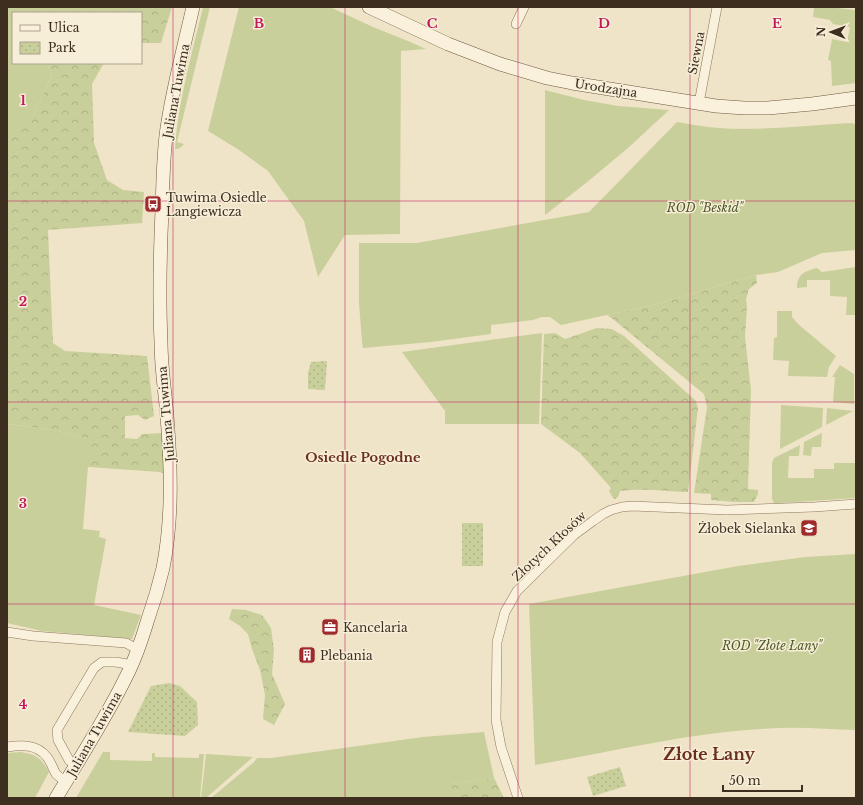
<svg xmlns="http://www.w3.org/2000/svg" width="863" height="805" font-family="'Libre Baskerville',serif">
<defs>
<pattern id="forest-crowns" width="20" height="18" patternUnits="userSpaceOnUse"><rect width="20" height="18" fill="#c9cf9b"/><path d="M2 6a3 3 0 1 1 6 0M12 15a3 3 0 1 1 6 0" fill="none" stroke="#aeb285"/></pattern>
<pattern id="park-dots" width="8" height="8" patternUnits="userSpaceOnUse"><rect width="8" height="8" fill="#c9cf9b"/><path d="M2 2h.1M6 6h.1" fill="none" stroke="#aeb285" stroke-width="1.8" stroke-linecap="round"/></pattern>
</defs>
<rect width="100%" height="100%" fill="#f0e4c8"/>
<!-- green -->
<g fill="#c9cf9b">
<path d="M203,7H210L177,142L184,144C181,148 179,149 175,149C178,101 192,54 203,7Z"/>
<polygon points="239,7 330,7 373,27 408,41 426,49 401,51 400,234 345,235 318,277 304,221 268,171 239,150 208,131"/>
<polygon points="814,7 837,7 837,8 854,10 856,9 856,83 832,86 831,61 828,60 832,39 847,42 850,27 833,24 830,20 813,17"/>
<polygon points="7,28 13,28 13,63 47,63 52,75 33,116 7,136"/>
<polygon points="545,90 584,100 618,106 669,110 628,148 586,183 545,215"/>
<path d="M677,122C691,124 705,127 719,128C763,131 807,125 851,123L856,124V250L822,253L778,272L756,275L653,305L561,325L550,317H542L533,320L491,325V334L431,342L363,348L362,342L359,303V243H417L589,212Z"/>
<path d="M856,267V315H846L847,297L830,296V280H807V287L797,288C797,274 805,271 817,268L822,272Z"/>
<polygon points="777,311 792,311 792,317 798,324 836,356 829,367 827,377 788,376 789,361 773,360 774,338 777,337"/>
<polygon points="542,333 539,424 445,424 445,411 402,352"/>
<polygon points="840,365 854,374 854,404 833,402 835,377 832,377"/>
<polygon points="781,405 823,408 822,427 780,449"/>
<polygon points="827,408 853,411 826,425"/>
<polygon points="7,424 54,430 88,439 88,467 83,529 100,531 99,537 106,539 94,605 141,615 132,639 42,631 7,623"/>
<polygon points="822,433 821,447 812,447 811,456 803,455 804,442"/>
<polygon points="800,445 799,456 789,456 788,478 814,478 814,469 834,469 834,463 856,463 856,498 781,503 774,503 772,499 772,463 774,458"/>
<path d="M856,554V730C832,730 807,727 783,728C699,730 617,751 535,765L529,604L738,566L805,557Z"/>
<polygon points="484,732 494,778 452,784 455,798 211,798 254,762 257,758 271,758 423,737"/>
<path d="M21,752C37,755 41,758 49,772L35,798H7V753Z"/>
<polygon points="103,752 110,752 110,760 152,761 152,753 155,753 155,757 199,758 199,754 204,754 200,798 76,798"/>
<polygon points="206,754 253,757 206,798 201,798"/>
</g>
<!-- forest -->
<g fill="url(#forest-crowns)">
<polygon points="7,7 172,7 161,43 141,43 141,13 13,13 13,28 7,28"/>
<polygon points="47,63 104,63 92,84 94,143 107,180 123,190 144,192 142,223 48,230 53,343 65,351 147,356 154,416 145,420 138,415 125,416 125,438 137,439 142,434 164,433 165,474 160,472 88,467 88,439 54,430 7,424 7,133 33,116 52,75"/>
<polygon points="756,275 757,283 749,289 746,299 747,307 745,337 751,390 748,489 758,490 758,494 754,502 735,502 711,500 711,494 694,493 707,407 704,394 614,320 607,315 653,305"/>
<path d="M597,328L612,329L624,336L696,401L698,408L688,492C665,491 643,488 620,491L618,497L615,499L613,498L609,491L611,488L580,453L541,424L544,334L555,333L565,339Z"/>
<polygon points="232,609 246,610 262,615 271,628 274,650 272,674 285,704 274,725 263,719 265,695 260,670 252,649 248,634 240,626 229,619"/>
<polygon points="494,778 504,798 455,798 451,784"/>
</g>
<!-- park -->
<g fill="url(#park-dots)">
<polygon points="327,361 325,390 308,389 308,373 311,362"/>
<rect x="462" y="523" width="21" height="43"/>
<polygon points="169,683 180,686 197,702 198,725 185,736 128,732 151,686"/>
<polygon points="620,767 626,786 593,796 587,777"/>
</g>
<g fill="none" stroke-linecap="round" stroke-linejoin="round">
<defs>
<g id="street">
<polyline points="516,24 524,7"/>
<polyline points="699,103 717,7"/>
<polyline points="7,632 33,636 126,643 139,650"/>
<path d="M7,747C22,745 37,744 47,757C51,762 53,769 56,774C59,777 63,779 66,782"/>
<polyline points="75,766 69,760 58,740 57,730 94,668 102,662 116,662 132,665"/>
<polyline points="518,798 501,747 496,720 497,642 505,612 517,591 574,535 593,521 603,514 611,510 622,507 632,506 727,510 814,507 856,504"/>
</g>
<g id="secondary">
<polyline points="369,7 448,44 500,64 547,78 572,83 716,106 744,108 768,108 812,104 856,98"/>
<path d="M56,798C80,758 106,718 126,677C136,658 142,639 148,619C154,602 159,585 163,568C173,517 171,466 167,416C165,391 161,367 161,342C159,298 160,254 162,210C163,183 163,155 167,128C173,87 184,47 193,7"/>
</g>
</defs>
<!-- street casing -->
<use href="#street" stroke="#8d765c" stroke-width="10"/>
<!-- secondary casing -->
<use href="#secondary" stroke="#6f573f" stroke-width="14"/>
<!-- street -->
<use href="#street" stroke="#faf1dc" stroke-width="9"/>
<!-- secondary -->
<use href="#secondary" stroke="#faf1dc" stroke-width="13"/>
</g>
<!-- grid -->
<path fill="none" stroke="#c2185b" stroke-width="1" stroke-opacity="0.55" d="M173,7V798M345,7V798M518,7V798M690,7V798M7,201H856M7,402H856M7,604H856"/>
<!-- icons -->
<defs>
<symbol id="bus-square" viewBox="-11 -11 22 22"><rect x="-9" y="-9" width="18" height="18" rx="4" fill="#9e2a2b" stroke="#f7eed8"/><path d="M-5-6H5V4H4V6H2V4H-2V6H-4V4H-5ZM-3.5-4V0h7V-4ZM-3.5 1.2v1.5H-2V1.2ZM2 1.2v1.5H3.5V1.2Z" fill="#fff"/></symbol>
<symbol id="school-square" viewBox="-11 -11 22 22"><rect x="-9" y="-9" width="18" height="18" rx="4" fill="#9e2a2b" stroke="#f7eed8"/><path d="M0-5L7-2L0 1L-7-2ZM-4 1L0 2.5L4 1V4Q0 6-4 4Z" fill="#fff"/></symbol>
<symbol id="office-square" viewBox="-11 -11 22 22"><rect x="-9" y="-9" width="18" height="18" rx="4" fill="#9e2a2b" stroke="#f7eed8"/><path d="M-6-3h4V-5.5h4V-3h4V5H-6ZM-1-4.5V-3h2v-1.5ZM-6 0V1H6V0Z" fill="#fff"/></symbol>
<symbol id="building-square" viewBox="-11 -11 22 22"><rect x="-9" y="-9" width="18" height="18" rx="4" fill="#9e2a2b" stroke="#f7eed8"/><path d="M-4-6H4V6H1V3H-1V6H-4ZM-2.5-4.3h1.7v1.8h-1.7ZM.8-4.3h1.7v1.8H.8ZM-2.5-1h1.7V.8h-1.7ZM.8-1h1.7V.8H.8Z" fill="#fff"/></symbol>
</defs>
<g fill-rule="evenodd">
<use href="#bus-square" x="143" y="194" width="20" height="20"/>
<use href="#school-square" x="799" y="518" width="20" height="20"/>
<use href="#office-square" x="320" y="617" width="20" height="20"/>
<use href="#building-square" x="297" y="645" width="20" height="20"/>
</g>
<g text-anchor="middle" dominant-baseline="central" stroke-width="3" stroke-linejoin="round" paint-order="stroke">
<!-- street labels -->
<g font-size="12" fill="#3d2e20" stroke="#f7eed8">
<text transform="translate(696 53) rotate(-79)">Siewna</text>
<text transform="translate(606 88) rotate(9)">Urodzajna</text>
<text transform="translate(176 91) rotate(-79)">Juliana Tuwima</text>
<text transform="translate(166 414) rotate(-95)">Juliana Tuwima</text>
<text transform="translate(549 546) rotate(-43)">Złotych Kłosów</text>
<text transform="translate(94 734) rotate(-60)">Juliana Tuwima</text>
</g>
<!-- poi labels -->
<g font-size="12" fill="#3d2e20" stroke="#f7eed8" text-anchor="start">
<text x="166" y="197">Tuwima Osiedle<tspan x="166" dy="14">Langiewicza</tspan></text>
<text x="796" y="528" text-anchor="end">Żłobek Sielanka</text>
<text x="343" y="627">Kancelaria</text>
<text x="320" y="655">Plebania</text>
</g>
<!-- park labels -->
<g font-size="12" font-style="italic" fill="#4d5a26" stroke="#f7eed8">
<text x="705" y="207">ROD "Beskid"</text>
<text x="772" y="645">ROD "Złote Łany"</text>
</g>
<!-- neighbourhood labels -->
<g font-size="13" font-weight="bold" fill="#6b2e1e" stroke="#f7eed8">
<text x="363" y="457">Osiedle Pogodne</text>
</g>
<!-- district labels -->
<g font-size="16" font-weight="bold" fill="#6b2e1e" stroke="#f7eed8">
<text x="709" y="754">Złote Łany</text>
</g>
</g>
<g font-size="13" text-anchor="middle" font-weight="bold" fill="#c2185b" stroke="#f7eed8" stroke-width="3" stroke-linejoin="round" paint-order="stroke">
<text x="259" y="28">B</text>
<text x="432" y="28">C</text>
<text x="604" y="28">D</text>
<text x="777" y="28">E</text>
<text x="23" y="105">1</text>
<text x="23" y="306">2</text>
<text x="23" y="508">3</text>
<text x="23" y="709">4</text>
</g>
<!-- border -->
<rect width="863" height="805" fill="none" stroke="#3d2e20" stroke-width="16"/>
<!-- legend -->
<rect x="12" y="12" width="130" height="52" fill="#f7eed8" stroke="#ada18e"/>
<rect x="20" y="25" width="20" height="6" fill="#faf1dc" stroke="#ada18e"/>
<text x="48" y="32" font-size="12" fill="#3d2e20">Ulica</text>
<rect x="20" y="42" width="20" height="12" fill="url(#park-dots)" stroke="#ada18e"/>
<text x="48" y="52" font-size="12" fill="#3d2e20">Park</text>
<!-- north arrow -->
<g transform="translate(831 32) rotate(271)" stroke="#f7eed8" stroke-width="3" paint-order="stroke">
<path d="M0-3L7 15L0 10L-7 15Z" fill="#3d2e20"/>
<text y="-6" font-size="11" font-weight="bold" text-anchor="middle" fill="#3d2e20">N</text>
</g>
<!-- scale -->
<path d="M723 785v6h79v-6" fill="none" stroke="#3d2e20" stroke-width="2"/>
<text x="729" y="785" font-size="12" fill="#3d2e20" stroke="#f7eed8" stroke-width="3" paint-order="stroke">50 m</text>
</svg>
